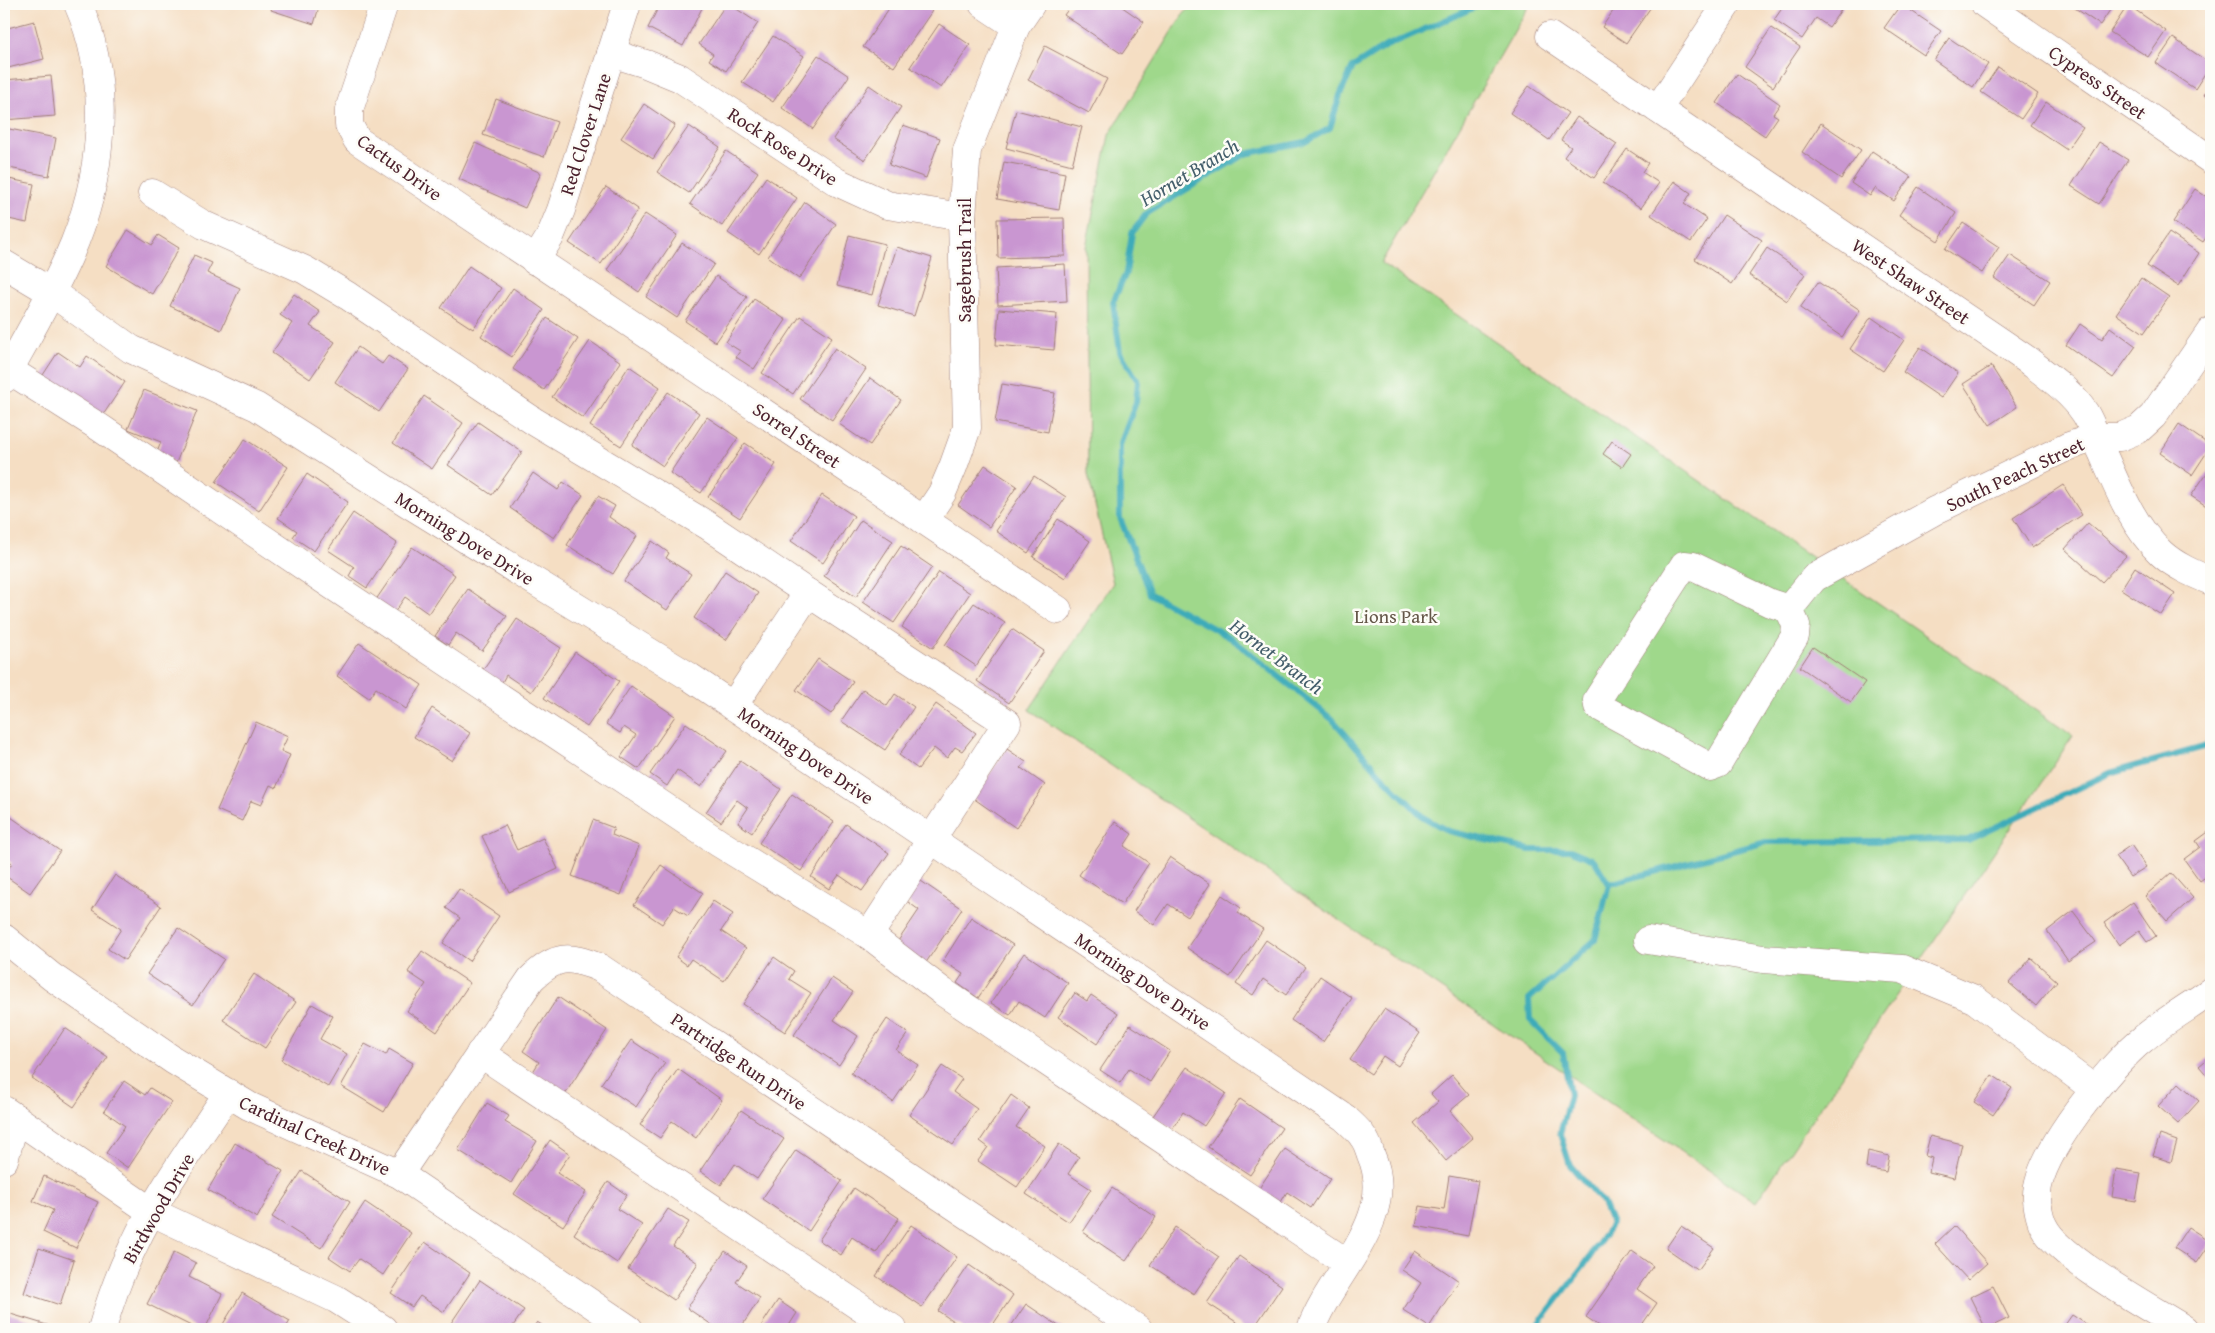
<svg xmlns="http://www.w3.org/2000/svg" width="2215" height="1333" font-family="'Gentium Book Plus',serif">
<rect width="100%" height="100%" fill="#fdfcf7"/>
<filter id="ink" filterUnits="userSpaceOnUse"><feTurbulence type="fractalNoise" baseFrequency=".02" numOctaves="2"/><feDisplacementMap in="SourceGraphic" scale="10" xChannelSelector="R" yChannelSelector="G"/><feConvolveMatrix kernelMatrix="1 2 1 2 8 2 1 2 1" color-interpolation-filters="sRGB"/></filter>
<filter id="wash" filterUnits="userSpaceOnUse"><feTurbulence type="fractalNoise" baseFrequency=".0096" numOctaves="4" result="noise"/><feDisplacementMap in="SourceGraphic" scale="20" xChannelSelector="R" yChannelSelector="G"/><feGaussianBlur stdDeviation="1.12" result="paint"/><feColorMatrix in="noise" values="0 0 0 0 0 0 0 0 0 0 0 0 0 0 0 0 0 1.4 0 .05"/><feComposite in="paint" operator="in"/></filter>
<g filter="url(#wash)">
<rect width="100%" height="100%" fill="#f5dec3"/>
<!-- green -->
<polygon fill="#9fd88b" stroke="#747c5b" points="1193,4 1530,4 1381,263 2073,736 1756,1202 1029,710 1113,583 1088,474 1086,247 1109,135 1182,16"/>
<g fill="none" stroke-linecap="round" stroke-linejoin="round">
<!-- stream -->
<g stroke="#3cabb9" stroke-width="6">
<polyline points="1482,4 1384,47 1353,67 1340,95 1330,128 1305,142 1245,154 1146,214 1132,233 1126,273 1113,302 1120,352 1138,381 1136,402 1120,445 1120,518 1150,594 1231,638 1333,720 1379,773 1423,817 1448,831 1530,850 1570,850 1594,860 1609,884 1595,940 1529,999 1530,1020 1563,1053 1570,1095 1560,1134 1570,1165 1603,1203 1612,1224 1583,1267 1535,1329"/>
<polyline points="1609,884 1766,842 1968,840 2110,773 2211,745"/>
</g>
</g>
<g id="blocks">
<!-- building -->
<g fill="#c996d1">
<polygon points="4,4 16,4 4,11"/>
<polygon points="273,4 328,4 327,9 319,7 314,24 271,10"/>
<polygon points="660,4 704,4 683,46 648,28"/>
<polygon points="726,4 729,4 758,23 726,71 709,60 713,54 699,44"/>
<polygon points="892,4 922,4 932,11 894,67 863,47"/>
<polygon points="1072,4 1118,4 1144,22 1122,54 1064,15"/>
<polygon points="1618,4 1653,4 1626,43 1602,27"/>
<polygon points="1785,4 1838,4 1843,7 1829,27 1816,18 1802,39 1774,20"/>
<polygon points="1901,4 1941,31 1924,55 1884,28"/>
<polygon points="2069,4 2114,4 2100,25"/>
<polygon points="2128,5 2166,31 2148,57 2110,32"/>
<polygon points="34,21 44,59 4,69 4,29"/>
<polygon points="939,24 970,45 941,88 910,67"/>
<polygon points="1771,28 1800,47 1773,87 1745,67"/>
<polygon points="773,36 804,56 773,102 742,82"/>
<polygon points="1949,38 1988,64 1973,87 1934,60"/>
<polygon points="2173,38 2211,64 2195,89 2156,63"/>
<polygon points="1045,46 1107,79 1089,113 1028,80"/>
<polygon points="818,55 849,76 813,129 782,108"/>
<polygon points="1998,67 2038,94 2021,119 1981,92"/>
<polygon points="1737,74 1780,104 1773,114 1778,117 1765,136 1717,103"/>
<polygon points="51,76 55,116 4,120 4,80"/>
<polygon points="2211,84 2211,100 2204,95"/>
<polygon points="869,85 901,107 865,160 833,139"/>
<polygon points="1529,86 1568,113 1549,140 1510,113"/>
<polygon points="496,99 557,122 544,157 483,135"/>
<polygon points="2046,102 2083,127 2067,150 2030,125"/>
<polygon points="644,104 675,125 653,159 621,138"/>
<polygon points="1016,110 1082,127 1072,165 1006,148"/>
<polygon points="1577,117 1617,144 1594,178 1564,157 1571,147 1561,140"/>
<polygon points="1821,123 1861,150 1841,179 1802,152"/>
<polygon points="903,125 940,138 926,178 889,165"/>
<polygon points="689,126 720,147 689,193 657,172"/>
<polygon points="4,128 56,138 49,176 4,167"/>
<polygon points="2099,142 2128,160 2099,204 2071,186"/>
<polygon points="475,143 541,173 525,208 459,179"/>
<polygon points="1627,149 1648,163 1642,172 1659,183 1641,208 1603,183"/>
<polygon points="726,151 758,172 722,226 690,204"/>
<polygon points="1872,151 1911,177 1894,201 1875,188 1870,196 1851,183"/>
<polygon points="1004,162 1065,173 1059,210 997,199"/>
<polygon points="766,177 797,198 759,254 728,233"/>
<polygon points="4,178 34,184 27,223 4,218"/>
<polygon points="1674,181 1691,193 1684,204 1707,219 1691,242 1651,215"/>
<polygon points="606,187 638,209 601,264 569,243"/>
<polygon points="1918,187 1956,213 1938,241 1899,215"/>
<polygon points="2195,189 2211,200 2211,230 2203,242 2173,222"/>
<polygon points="805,202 836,224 799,279 768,257"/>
<polygon points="645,214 677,235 639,292 607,270"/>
<polygon points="1724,215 1762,240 1732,284 1695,259"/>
<polygon points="1064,218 1065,256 998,258 997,219"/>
<polygon points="1963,223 1999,247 1982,273 1945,249"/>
<polygon points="128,230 152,245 158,235 179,248 152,294 106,266"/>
<polygon points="2169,233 2199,253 2178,286 2147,266"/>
<polygon points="849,235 885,244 872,295 837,286"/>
<polygon points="682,243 714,264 677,318 646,297"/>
<polygon points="897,247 932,258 914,316 878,305"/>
<polygon points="1767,248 1805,274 1787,301 1749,275"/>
<polygon points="194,255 212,263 207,273 240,288 221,330 170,306"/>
<polygon points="2010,255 2050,281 2034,305 1994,278"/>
<polygon points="1065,264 1067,301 998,305 996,268"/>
<polygon points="469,266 501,288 473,329 441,308"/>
<polygon points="716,276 747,297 716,342 685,321"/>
<polygon points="2141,278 2169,297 2144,333 2116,314"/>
<polygon points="1818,282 1860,310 1842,337 1800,308"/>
<polygon points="513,288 544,310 512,357 481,336"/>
<polygon points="294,294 320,312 310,326 335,342 310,379 272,353 292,323 280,315"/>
<polygon points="754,299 786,320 754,369 736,357 740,351 726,342"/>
<polygon points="999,309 1057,314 1054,350 996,345"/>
<polygon points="800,316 832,337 793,394 762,373"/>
<polygon points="1871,317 1904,340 1883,371 1850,349"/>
<polygon points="547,318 578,339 544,390 513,369"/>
<polygon points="2080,324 2102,339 2110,327 2136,346 2113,378 2066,345"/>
<polygon points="590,341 621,362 583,418 552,397"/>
<polygon points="358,347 382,364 388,356 408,369 379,412 335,382"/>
<polygon points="1920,347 1958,373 1941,398 1903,372"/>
<polygon points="835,348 866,369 832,420 800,399"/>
<polygon points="58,352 80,367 87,356 125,382 101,418 41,378"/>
<polygon points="629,366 660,387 621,446 590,426"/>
<polygon points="1991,366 2017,407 1990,425 1963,384"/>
<polygon points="870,378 901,400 870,445 839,424"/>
<polygon points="1002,384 1055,393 1048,432 995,422"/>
<polygon points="144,390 197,411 176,463 156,455 161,442 128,429"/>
<polygon points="668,392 699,413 663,466 632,445"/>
<polygon points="424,396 463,423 432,469 393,443"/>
<polygon points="707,417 738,438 701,493 670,473"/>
<polygon points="478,422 522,452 492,495 448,465"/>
<polygon points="2179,424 2211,446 2192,475 2160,453"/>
<polygon points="245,439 288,467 259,511 216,482"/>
<polygon points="1612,441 1631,454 1622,467 1603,454"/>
<polygon points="745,443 776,464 740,518 708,497"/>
<polygon points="985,465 1017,486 989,527 958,505"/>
<polygon points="2211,467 2211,509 2191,496"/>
<polygon points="533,473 558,490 563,482 583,495 554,538 510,508"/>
<polygon points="307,474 348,502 314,551 293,537 297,531 278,518"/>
<polygon points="1034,476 1066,497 1028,553 996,531"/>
<polygon points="2063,485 2082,515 2032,548 2013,518"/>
<polygon points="822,495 854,516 823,563 791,541"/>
<polygon points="598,496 615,506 609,517 637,536 613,574 567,545"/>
<polygon points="353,513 397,543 367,588 349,576 354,567 328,550"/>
<polygon points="1058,519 1090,541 1065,578 1033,557"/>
<polygon points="861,520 893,541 856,597 824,576"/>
<polygon points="2088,523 2126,556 2102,582 2065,549"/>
<polygon points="652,541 669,553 666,558 691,574 667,610 624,581"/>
<polygon points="901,546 932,567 894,623 863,602"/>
<polygon points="412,547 455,575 429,614 405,597 392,616 373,604"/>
<polygon points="2135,567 2175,594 2161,615 2121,589"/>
<polygon points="725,571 758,593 726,640 694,618"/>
<polygon points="939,572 970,593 933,648 902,627"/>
<polygon points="468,589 507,616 482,651 456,633 448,645 435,636"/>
<polygon points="974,603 1005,623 976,666 945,645"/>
<polygon points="517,619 561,648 531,692 506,675 501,684 482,671"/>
<polygon points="1012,629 1044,651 1009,703 977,681"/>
<polygon points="359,643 422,685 406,709 376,688 369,698 337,676"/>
<polygon points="1813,647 1865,682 1851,702 1800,667"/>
<polygon points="575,652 619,681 587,727 544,698"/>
<polygon points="818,659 853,682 831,714 796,690"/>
<polygon points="631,686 675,716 639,769 621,757 636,735 624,727 620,733 606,724"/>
<polygon points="863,689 887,706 895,694 914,707 885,750 841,721"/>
<polygon points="936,704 976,733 962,751 955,747 947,758 934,748 918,769 899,755"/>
<polygon points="432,708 470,733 452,761 414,737"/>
<polygon points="256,722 288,736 281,751 290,755 276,788 270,785 261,805 251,801 242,821 217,810"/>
<polygon points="686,723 727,751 701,787 677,770 667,786 650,774"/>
<polygon points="1007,749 1026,762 1021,768 1045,785 1016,828 973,798"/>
<polygon points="740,761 781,789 752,833 738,823 748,808 737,800 721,822 706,812"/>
<polygon points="792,794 834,822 801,871 759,843"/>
<polygon points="8,815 60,851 30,893 4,875 12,863 4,858 4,822"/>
<polygon points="593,820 614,828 612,835 639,846 621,895 572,876"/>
<polygon points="1115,822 1132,834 1124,846 1149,863 1122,904 1079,875"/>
<polygon points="846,824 889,853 862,891 839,875 829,889 811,877"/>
<polygon points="505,825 517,850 543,838 558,869 509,892 482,836"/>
<polygon points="2211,830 2211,873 2200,881 2184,859 2200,847 2196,841"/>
<polygon points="2131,845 2146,867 2130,877 2115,856"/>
<polygon points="1170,857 1210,884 1188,917 1168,904 1154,925 1134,911"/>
<polygon points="661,865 703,893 688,916 674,907 662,924 634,905"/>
<polygon points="2171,873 2193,898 2167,921 2145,896"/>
<polygon points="115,875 161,906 125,960 108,949 121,929 92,910"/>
<polygon points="918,879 962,909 923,967 894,947 919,910 904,899"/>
<polygon points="459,889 499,916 469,961 443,943 460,918 446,908"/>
<polygon points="1222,895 1241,908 1238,913 1263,929 1230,977 1187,948"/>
<polygon points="713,901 733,914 721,931 746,948 724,981 691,959 687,965 676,957"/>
<polygon points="2133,902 2156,936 2147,942 2139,931 2119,945 2104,923"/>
<polygon points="2073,911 2096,942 2068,961 2047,931"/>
<polygon points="971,917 1013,945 978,998 957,983 963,974 943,961"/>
<polygon points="178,928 224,959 193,1005 147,974"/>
<polygon points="1266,940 1305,967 1286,995 1263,979 1253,995 1236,984"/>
<polygon points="422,951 470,983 437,1032 407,1011 426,984 408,972"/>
<polygon points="1024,953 1068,983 1045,1018 1019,1001 1010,1015 991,1003"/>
<polygon points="774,957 794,971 789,979 811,993 785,1032 743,1004"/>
<polygon points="2031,958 2057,981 2036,1006 2009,983"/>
<polygon points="254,974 296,1002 265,1048 223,1020"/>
<polygon points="1320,976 1352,998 1323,1042 1291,1020"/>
<polygon points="832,978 853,992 834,1020 858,1036 839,1065 794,1035"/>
<polygon points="1075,993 1087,1001 1091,995 1118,1013 1097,1044 1058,1017"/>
<polygon points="558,997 607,1030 563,1097 531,1075 539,1062 523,1051"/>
<polygon points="312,1004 333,1016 320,1039 347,1054 328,1087 281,1060"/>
<polygon points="1384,1009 1420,1033 1398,1066 1383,1056 1371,1074 1350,1060"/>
<polygon points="887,1019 908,1033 896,1050 918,1065 893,1102 851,1073"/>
<polygon points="1130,1025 1170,1051 1150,1082 1129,1069 1120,1083 1100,1070"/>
<polygon points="65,1028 108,1057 74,1107 32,1078"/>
<polygon points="631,1040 665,1063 636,1107 601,1084"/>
<polygon points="365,1044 386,1055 389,1049 413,1063 384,1112 341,1086"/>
<polygon points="2211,1056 2211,1080 2199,1066"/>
<polygon points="942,1066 962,1079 953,1092 977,1109 953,1145 909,1115"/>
<polygon points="1187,1067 1226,1093 1204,1126 1183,1112 1172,1129 1153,1116"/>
<polygon points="678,1069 722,1100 696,1138 672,1121 660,1138 640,1125"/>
<polygon points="1452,1075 1469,1095 1450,1111 1473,1138 1446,1161 1414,1123 1438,1102 1431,1094"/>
<polygon points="1992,1075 2012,1088 1993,1115 1974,1102"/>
<polygon points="124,1081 145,1095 150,1088 172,1102 128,1168 106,1153 125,1126 104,1111"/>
<polygon points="2179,1083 2199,1101 2178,1124 2158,1106"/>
<polygon points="1011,1095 1029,1108 1016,1127 1045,1146 1017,1187 978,1161 988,1147 980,1141"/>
<polygon points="1240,1099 1282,1128 1250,1175 1208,1147"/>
<polygon points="487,1103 509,1116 505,1122 537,1141 511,1183 458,1150"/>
<polygon points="741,1110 784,1139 757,1179 735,1164 721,1185 700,1171"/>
<polygon points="2160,1135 2177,1141 2171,1162 2153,1156"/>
<polygon points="1930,1136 1962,1144 1954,1178 1929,1172 1932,1158 1925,1156"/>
<polygon points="550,1140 570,1154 557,1173 586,1192 563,1226 514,1194"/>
<polygon points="235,1143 283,1171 257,1218 208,1190"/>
<polygon points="1059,1144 1079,1157 1068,1174 1091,1189 1069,1222 1026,1194"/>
<polygon points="1285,1149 1330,1179 1311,1208 1287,1192 1278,1207 1256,1193"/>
<polygon points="796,1150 842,1181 809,1231 762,1199"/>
<polygon points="1868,1151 1889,1156 1886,1172 1866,1168"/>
<polygon points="2116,1169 2141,1173 2136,1201 2112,1197"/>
<polygon points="302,1171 350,1202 321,1248 272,1217"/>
<polygon points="44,1176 98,1202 76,1248 43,1232 53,1210 33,1201"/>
<polygon points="1449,1176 1478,1181 1468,1236 1416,1226 1420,1206 1444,1210"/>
<polygon points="608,1182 627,1195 617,1209 642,1225 617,1263 574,1234"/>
<polygon points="854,1188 899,1218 876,1253 852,1237 841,1255 819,1240"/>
<polygon points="1112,1188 1156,1217 1126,1261 1083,1232"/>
<polygon points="365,1202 411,1233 383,1275 359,1259 350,1271 329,1257"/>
<polygon points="668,1209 689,1222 673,1246 698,1263 674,1300 628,1269"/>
<polygon points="911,1225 957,1257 922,1307 876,1276"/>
<polygon points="1681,1226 1714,1248 1698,1270 1666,1248"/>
<polygon points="1954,1226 1987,1263 1968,1280 1935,1244"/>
<polygon points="1175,1227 1219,1257 1194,1294 1150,1265"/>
<polygon points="2188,1227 2211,1242 2197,1263 2174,1248"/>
<polygon points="425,1242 470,1273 444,1312 420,1296 412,1307 391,1293"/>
<polygon points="39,1248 74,1260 60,1305 24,1293"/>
<polygon points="725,1251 747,1266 736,1282 760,1298 740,1329 718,1329 687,1308"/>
<polygon points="1415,1251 1459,1281 1429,1327 1403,1310 1421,1283 1402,1270"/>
<polygon points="1632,1251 1653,1266 1637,1289 1657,1303 1639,1329 1604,1329 1586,1317"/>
<polygon points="174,1252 196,1263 189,1277 222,1294 205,1329 197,1329 147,1304"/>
<polygon points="1239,1256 1282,1286 1253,1329 1247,1329 1207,1303"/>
<polygon points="969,1265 1013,1295 990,1329 965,1329 938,1311"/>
<polygon points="480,1280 524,1310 511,1329 447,1329"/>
<polygon points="1993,1286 2009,1318 1986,1329 1970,1297"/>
<polygon points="242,1293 290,1321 285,1329 220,1329"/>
<polygon points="778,1300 797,1313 788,1327 791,1329 759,1329"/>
<polygon points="1026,1304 1063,1329 1009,1329"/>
<polygon points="4,1312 60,1329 4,1329"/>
<polygon points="2072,1315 2094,1329 2062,1329"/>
<polygon points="537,1322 548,1329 532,1329"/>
</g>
</g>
</g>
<g filter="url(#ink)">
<use href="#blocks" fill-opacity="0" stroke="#a07e77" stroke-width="1"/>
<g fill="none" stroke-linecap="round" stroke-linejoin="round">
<defs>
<g id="minor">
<polyline points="384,4 349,110 349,125 357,140 1058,610"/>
<polyline points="983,4 1016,26"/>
<polyline points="1985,4 2211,160"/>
<path d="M1550,36L2026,359C2048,376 2070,391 2085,413C2092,424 2096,439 2102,452C2117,486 2133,527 2161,553C2175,566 2194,574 2211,581"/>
<polyline points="611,53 646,64 680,78 837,182 887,205 962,217"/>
<polyline points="1658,109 1727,4"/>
<polyline points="152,193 204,225 305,270 348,296 535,422 707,525 808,593 1007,723 869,935"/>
<polyline points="535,261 550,237 561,210 627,4"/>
<path d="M4,264L51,292L131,349L257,407L409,504L690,677L1345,1118C1351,1124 1359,1130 1363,1137C1367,1142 1369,1149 1371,1155C1399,1219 1331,1273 1311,1329"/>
<polyline points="9,370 99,427 330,584 719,843 869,935 943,992 1347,1263"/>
<path d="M4,379C26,339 49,300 68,258C103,181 113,83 78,4"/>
<polyline points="924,520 942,493 953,467 967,428 962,217 967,150 1016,26 1031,4"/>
<polyline points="1789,609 1796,625 1795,636 1718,764 1710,767 1598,706 1597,700 1684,565 1693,566 1770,603 1789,609 1814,578 1936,510 2067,447 2095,437 2120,437 2139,429 2153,416 2211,331"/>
<polyline points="733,706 808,593"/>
<polyline points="4,938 52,977 173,1060 249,1106 399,1174 629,1329"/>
<polyline points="1648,940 1763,959 1902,969 1974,999 2094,1089"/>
<polyline points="480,1053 893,1329"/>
<polyline points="4,1110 152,1212 336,1299 383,1329"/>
<polyline points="4,1160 16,1118"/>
<path d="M399,1174L531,979C556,955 568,955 600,968L1138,1329"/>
<path d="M102,1329C110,1301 120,1273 133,1247C158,1193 195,1143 228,1093"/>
<path d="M2184,1329C2151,1308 2060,1259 2044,1227C2040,1220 2037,1205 2037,1197C2035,1156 2111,1064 2143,1039C2164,1021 2189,1007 2211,991"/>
</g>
</defs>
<!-- minor casing -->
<use href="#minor" stroke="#a07e77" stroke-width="29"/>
<!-- minor -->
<use href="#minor" stroke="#fff" stroke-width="28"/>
</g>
</g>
<g text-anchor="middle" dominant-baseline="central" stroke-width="5" stroke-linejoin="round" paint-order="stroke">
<!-- street labels -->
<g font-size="19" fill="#4a1f2b" stroke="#fdfcf7">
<text transform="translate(2098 82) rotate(35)">Cypress Street</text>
<text transform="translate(585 134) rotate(-72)">Red Clover Lane</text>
<text transform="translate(783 146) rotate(33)">Rock Rose Drive</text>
<text transform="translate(400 167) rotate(36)">Cactus Drive</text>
<text transform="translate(964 260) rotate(-90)">Sagebrush Trail</text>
<text transform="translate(1911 281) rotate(34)">West Shaw Street</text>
<text transform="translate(797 435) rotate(34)">Sorrel Street</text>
<text transform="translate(2015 474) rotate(-25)">South Peach Street</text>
<text transform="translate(465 538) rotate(32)">Morning Dove Drive</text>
<text transform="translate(806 755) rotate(34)">Morning Dove Drive</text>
<text transform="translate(1143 981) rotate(34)">Morning Dove Drive</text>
<text transform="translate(739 1061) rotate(34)">Partridge Run Drive</text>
<text transform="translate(315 1135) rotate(25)">Cardinal Creek Drive</text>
<text transform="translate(158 1208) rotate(-60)">Birdwood Drive</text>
</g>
<!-- park labels -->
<g font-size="19" fill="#645648" stroke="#fdfcf7">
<text x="1396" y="616">Lions Park</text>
</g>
<!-- water labels -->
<g font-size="20" font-style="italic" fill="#445e6b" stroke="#fdfcf7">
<text transform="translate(1189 172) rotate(-31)">Hornet Branch</text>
<text transform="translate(1277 656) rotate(37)">Hornet Branch</text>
</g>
</g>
<!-- margin -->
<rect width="2215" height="1333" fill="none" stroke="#fdfcf7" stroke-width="20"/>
</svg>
